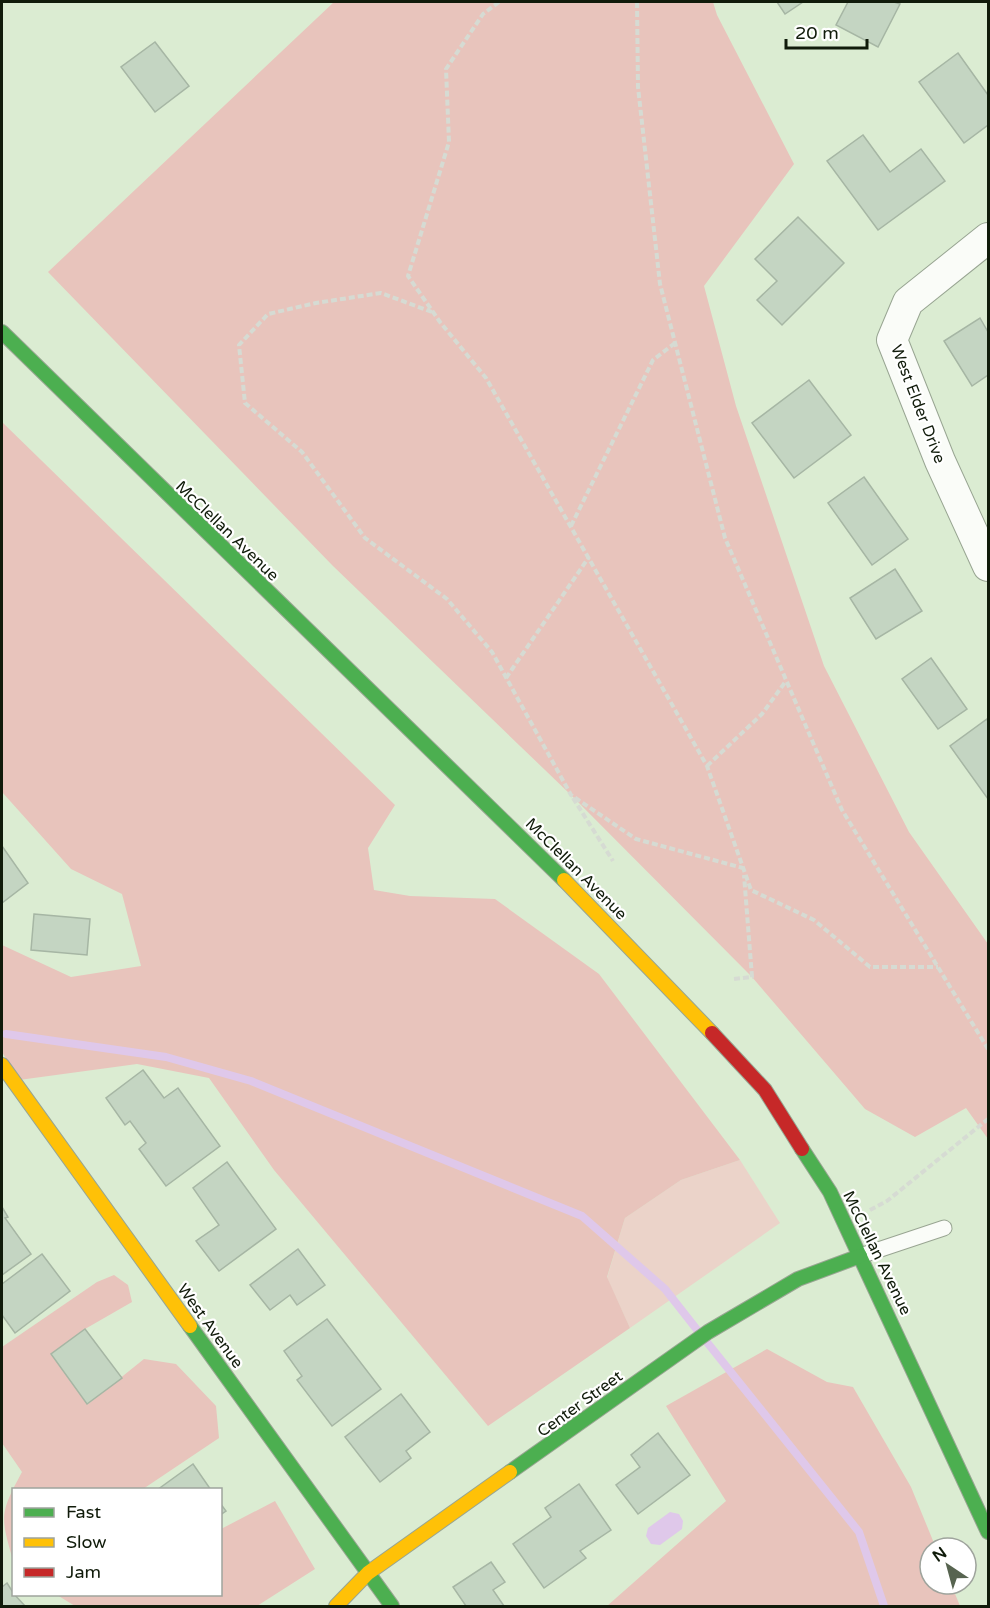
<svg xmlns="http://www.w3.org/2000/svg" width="990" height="1608" font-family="'Varela Round',sans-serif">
<rect width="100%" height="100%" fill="#dbecd2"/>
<!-- green -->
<polygon fill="#ebd3c9" points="740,1160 780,1223 630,1328 607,1278 625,1218 681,1180"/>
<!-- forest -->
<g fill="#e8c4bc">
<polygon points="334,2 713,2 717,15 794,164 704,286 736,406 824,666 909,832 988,944 988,1139 966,1108 915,1137 865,1109 752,977 571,795 333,566 48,272"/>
<polygon points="2,422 395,805 368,848 374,890 410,896 495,899 599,974 740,1160 681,1180 625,1218 607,1277 630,1328 488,1426 274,1170 209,1078 137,1064 19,1080 2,1052 2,945 71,977 141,966 122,894 71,869 2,792"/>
<path d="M114,1275L128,1285L132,1302L85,1329L51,1354L88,1404L144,1359L176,1364L216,1406L219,1438L143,1489L14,1490L13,1560C0,1516 0,1513 22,1472L2,1443V1347L97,1282Z"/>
<polygon points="767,1349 827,1382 853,1387 911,1487 936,1548 930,1548 930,1584 951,1584 960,1606 607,1606 726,1501 666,1406"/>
<polygon points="275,1501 315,1569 257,1606 75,1606 57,1595 220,1594 221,1529"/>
</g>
<!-- water -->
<polygon fill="#dfc8ea" points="670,1512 679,1514 683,1521 682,1529 660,1545 651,1544 646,1536 648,1528"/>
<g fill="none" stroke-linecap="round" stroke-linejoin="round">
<!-- stream -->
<g stroke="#dfc8ea" stroke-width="8">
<polyline points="6,1034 166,1057 251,1081 582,1216 665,1289 698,1331"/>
<polyline points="706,1341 859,1532 884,1606"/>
</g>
</g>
<!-- building -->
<g fill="#c4d5c2" stroke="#a6b6a4" stroke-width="1.5">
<polygon points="777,2 803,2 785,14"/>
<polygon points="848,2 894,2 900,4 878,47 836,25"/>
<polygon points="155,42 189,86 155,112 121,67"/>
<polygon points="958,53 988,95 988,125 964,143 919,82"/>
<polygon points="863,135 890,172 921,149 945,181 878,230 827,161"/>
<polygon points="798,217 844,263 782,325 757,300 777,281 755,259"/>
<polygon points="980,318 988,332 988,375 972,386 944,341"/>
<polygon points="809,380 851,435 794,478 752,423"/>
<polygon points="864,477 908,539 872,565 828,503"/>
<polygon points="895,569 922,611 876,639 850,598"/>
<polygon points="931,658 967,709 938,729 902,679"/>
<polygon points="987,719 988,722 988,799 950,746"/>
<polygon points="2,846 28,883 2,903"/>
<polygon points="34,914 90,919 87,955 31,950"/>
<polygon points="143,1070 164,1098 178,1088 220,1146 166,1186 139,1149 146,1143 130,1121 125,1125 106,1098"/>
<polygon points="227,1162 276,1229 219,1271 196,1241 219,1225 193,1188"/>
<polygon points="2,1207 8,1217 5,1218 31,1254 2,1275"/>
<polygon points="298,1249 325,1285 297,1305 290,1295 270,1310 250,1285"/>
<polygon points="42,1254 70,1291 15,1333 2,1315 2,1284"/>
<polygon points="327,1319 381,1389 332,1426 297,1380 302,1376 284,1351"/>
<polygon points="85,1329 122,1378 87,1404 51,1354"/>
<polygon points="401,1394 430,1432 406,1451 411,1458 380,1482 345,1437"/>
<polygon points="658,1433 690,1475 638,1514 616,1485 640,1467 631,1455"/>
<polygon points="193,1464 211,1490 157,1490"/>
<polygon points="579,1484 611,1530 580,1551 586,1558 544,1588 513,1544 551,1517 545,1508"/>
<polygon points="220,1503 226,1511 220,1515"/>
<polygon points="491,1562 505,1582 493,1590 504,1606 466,1606 453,1587"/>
<polygon points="7,1583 14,1594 25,1606 2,1606 2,1587"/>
</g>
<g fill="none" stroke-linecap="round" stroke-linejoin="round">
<defs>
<polyline id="lane" points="860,1256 944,1228"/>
<polyline id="street" points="988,238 908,302 892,340 940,461 988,566"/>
<g id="fast">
<polyline points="2,332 564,880"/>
<polyline points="802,1149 830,1192 988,1532"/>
<polyline points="190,1326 392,1606"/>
<polyline points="510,1472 708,1332 798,1279 860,1256"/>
</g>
<g id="slow">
<polyline points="564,880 712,1033"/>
<polyline points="2,1065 190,1326"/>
<polyline points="336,1606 368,1573 510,1472"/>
</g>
<polyline id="jam" points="712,1033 765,1090 802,1149"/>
</defs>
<!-- lane casing -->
<use href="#lane" stroke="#98a592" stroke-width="17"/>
<!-- street casing -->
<use href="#street" stroke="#98a592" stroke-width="32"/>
<!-- fast casing -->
<use href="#fast" stroke="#98a592" stroke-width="16"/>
<!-- slow casing -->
<use href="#slow" stroke="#98a592" stroke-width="16"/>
<!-- jam casing -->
<use href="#jam" stroke="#98a592" stroke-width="16"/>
<!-- path -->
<g stroke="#d6dbd3" stroke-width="4" stroke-dasharray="6 3" stroke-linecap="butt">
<polyline points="499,2 483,14 446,69 449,142 408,276 440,322 486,378 707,766 751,890 814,920 870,967 938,967"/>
<polyline points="637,2 638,87 660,284 725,538 842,810 988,1049"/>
<polyline points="432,312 381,293 316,303 268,314 239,345 245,403 302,452 365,538 447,599 492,652 571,795 636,839 743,868"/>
<polyline points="571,526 653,360 675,343"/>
<polyline points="506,678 589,557"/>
<polyline points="707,766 762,714 786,681"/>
<polyline points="573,798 613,861"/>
<polyline points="734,979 752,977 744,875"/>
<polyline points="870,1210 887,1201 988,1119"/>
</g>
<!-- lane -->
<use href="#lane" stroke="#fafcf8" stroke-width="15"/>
<!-- street -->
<use href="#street" stroke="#fafcf8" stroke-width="30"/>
<!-- fast -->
<use href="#fast" stroke="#4caf50" stroke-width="14"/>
<!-- slow -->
<use href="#slow" stroke="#ffc107" stroke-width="14"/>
<!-- jam -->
<use href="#jam" stroke="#c62828" stroke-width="14"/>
</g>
<g text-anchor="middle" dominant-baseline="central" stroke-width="4.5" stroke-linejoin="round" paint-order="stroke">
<!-- street labels -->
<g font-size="16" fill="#101b0a" stroke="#fff">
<text transform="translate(918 404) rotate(69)">West Elder Drive</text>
<text transform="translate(227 531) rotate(44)">McClellan Avenue</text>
<text transform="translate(576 869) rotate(45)">McClellan Avenue</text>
<text transform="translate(877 1253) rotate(64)">McClellan Avenue</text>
<text transform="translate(210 1326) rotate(54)">West Avenue</text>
<text transform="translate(580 1404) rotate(-36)">Center Street</text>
</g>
</g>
<!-- border -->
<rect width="990" height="1608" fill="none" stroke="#101b0a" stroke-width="6"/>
<!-- legend -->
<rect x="12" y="1488" width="210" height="108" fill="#ffffff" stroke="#9fa49d" stroke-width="1.5"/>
<rect x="24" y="1508" width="30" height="9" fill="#4caf50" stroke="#9fa49d" stroke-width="1.5"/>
<text x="66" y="1518" font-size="18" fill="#101b0a">Fast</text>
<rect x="24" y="1538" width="30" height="9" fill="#ffc107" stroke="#9fa49d" stroke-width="1.5"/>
<text x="66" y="1548" font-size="18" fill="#101b0a">Slow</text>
<rect x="24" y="1568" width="30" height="9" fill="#c62828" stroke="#9fa49d" stroke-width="1.5"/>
<text x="66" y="1578" font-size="18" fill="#101b0a">Jam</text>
<!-- north arrow -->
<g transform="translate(948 1566) rotate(324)"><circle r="28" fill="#ffffff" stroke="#9fa49d" stroke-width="1.5"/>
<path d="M0-4.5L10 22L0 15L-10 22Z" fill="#576450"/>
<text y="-9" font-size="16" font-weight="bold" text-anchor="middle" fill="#101b0a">N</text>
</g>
<!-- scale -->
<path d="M786 39v9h81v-9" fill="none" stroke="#101b0a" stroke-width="3"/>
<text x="795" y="39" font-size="18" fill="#101b0a" stroke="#ffffff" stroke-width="4.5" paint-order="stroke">20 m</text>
</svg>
